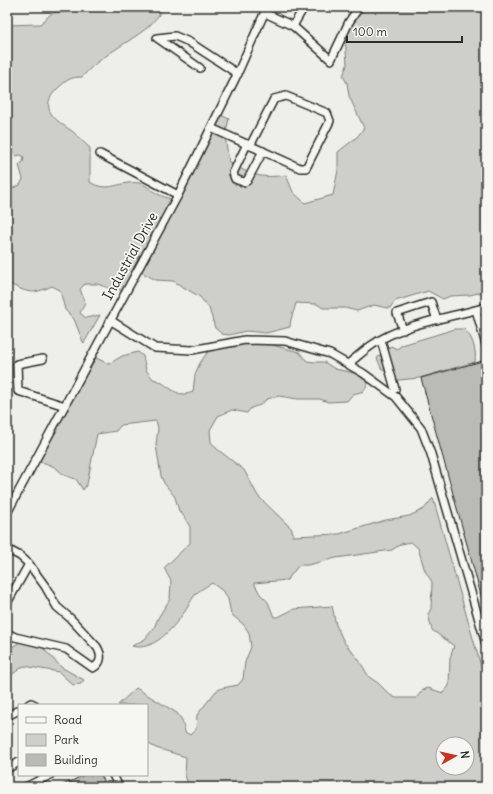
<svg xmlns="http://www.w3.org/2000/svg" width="493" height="794" font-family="Delius,sans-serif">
<rect width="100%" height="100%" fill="#eeeeea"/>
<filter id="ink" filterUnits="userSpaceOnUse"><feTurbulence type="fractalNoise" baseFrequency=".025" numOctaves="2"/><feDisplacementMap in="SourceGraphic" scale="8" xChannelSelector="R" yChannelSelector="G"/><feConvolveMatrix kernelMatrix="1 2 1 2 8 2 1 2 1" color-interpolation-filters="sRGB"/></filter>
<g filter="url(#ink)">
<!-- green -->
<g fill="#cececa" stroke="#7c7c7a" fill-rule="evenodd">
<path d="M72,7H159V15C155,19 151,25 147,28C125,45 100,56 82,77C70,77 67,80 58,88C37,108 55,120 72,131C78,136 84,143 90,148V182C109,194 120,180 139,183C145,184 151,190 156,193C161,196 168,198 173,200L219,114L229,119L225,136L229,162C251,175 260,179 286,175L293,192L305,203L333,195L338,170V152L357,137L364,128L349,96L347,83L343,76L347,65L345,35L365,7H486V291L470,295L450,296L443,299L428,291L395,301L390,308H387L374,305L357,311L345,308H323L317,304L296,303C294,312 290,319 290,327L266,333L246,331L229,335L222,334L215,328L209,308L200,297L173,281L156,280L139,271L124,295L116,286L109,288L97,284H85L80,289L85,303L80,313L86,318L100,315L84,343L83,342L74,319L65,310L60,290L52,286C30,296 28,292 7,283V191L20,185L23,179L19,165L23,162L24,157L21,155L16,156L13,151L7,148V25L40,24L52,13L65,12Z"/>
<path d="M455,329H464C472,336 477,350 475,362L419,378L399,380L390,376L381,368L377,358L391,346L397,349L402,345Z"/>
<path d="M233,342L265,343L299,352L307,361L314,362H324L335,369L354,373L367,380L368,384L364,391L353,394L347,401L328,402L320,399H298L279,396L267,399L260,405L251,408L247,413L232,410L218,416L210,430L211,442L217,449L244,470L258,496L291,528L294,535L292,536L339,534L386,520L409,516L424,509L433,498L486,684V787H189L185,775L186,757L156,748L147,743V705H118L136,688L177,713L182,720L185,732L190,735L196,729L197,715L216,691L222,688L238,685L243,679L245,662L251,647L249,633L244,625L231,614L228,599L224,592L212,583C207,586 199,590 195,595C190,601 188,608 183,614C172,629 153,652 132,646L145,639L154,628L158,618L170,599L171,581L164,568L190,543V527L183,515L179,511L175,497L164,483L161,476L156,445L158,428L156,421L121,425L116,431L97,434L87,484L83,490L76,479C65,476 65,476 56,468C52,465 43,463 38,460L94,357L109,364L122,356L138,352L143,356L146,370L153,379C164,381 173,394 183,394C187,394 190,393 193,392L195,374L200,363L209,350ZM411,542L418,548L425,571L432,582L431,609L428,614L432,630L454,646L450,658L449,686L443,693L428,688L423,690L416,698H396L390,695L378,683L369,677L359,660L344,642L336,625L332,606L294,609L278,617H274L268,602L260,594L254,583L287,580L299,565H308L336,558L392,550L401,544ZM443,744H467V768H443Z"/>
<polygon points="22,641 32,641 43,648 61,667 84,680 81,684 73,685 59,672 24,666 7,678 7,650"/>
</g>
<!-- building -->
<g fill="#babab7" stroke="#2b2b2b">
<polygon points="486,360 486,606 484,606 421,378"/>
<polygon points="84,775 101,775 107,787 59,787"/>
</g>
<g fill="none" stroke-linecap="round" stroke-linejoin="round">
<defs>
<g id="minor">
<polyline points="265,13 293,26 331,60 349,22 359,7"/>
<polyline points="293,26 304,7"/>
<polyline points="200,68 157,38 175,36 189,42 238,74"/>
<polyline points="211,128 300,168 306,168 330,121 327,113 286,96 274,99 250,146"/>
<polyline points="247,144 233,173 235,179 243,182 247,181 263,151"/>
<polyline points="100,154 178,195"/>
<polyline points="476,310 482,331 486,330"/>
<polyline points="110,320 155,348 192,350 245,340 285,341 330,354 363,373 396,397 421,428 431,454 486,644"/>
<polyline points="403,330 397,313 431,302 437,320"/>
<polyline points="482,331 486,345"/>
<polyline points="381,340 395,389"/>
<polyline points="43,359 17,364 18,391 65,406"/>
<path d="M348,364C356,358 364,350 372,345C403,323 450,318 486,307"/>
<polyline points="7,513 178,195 235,79 267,7"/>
<path d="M7,549L20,556L29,564L45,586L57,607L70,618L97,647C102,655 102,663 93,668L66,649L15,637L7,633"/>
<polyline points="7,603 29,564"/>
<polyline points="28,705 31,703 35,705"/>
<polyline points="7,716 19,710"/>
<polyline points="7,769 19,762"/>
<polyline points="113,775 119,787"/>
<polyline points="26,787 50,775"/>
</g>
</defs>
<!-- minor casing -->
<use href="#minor" stroke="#2b2b2b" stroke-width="10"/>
<!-- minor -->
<use href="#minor" stroke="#f6f6f2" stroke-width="7"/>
</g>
</g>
<g text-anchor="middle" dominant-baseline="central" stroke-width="3.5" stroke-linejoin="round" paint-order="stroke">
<!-- street labels -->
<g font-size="14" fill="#2b2b2b" stroke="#f6f6f2">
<text transform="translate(130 256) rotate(-61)">Industrial Drive</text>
</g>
</g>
<!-- margin -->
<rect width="493" height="794" fill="none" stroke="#f6f6f2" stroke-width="24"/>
<rect x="12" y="12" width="469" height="770" fill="none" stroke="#2b2b2b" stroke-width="1.5" filter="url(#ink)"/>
<!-- legend -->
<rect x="18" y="704" width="130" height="72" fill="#f6f6f2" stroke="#a5a5a2"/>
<rect x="26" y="717" width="20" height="6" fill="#f6f6f2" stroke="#a5a5a2"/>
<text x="54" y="724" font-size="12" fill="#2b2b2b">Road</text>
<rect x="26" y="734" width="20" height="12" fill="#cececa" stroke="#a5a5a2"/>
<text x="54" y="744" font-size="12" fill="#2b2b2b">Park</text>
<rect x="26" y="754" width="20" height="12" fill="#babab7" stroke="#a5a5a2"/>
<text x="54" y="764" font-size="12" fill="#2b2b2b">Building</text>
<!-- north arrow -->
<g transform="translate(455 756) rotate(82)"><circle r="19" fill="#f6f6f2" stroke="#a5a5a2"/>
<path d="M0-3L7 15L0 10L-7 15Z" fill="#c8321e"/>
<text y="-6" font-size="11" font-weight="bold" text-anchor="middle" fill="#2b2b2b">N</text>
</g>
<!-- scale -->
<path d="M347 36v6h115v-6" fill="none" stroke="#2b2b2b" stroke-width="2"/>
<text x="353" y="36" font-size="12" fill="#2b2b2b" stroke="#f6f6f2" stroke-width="3" paint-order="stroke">100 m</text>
</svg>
